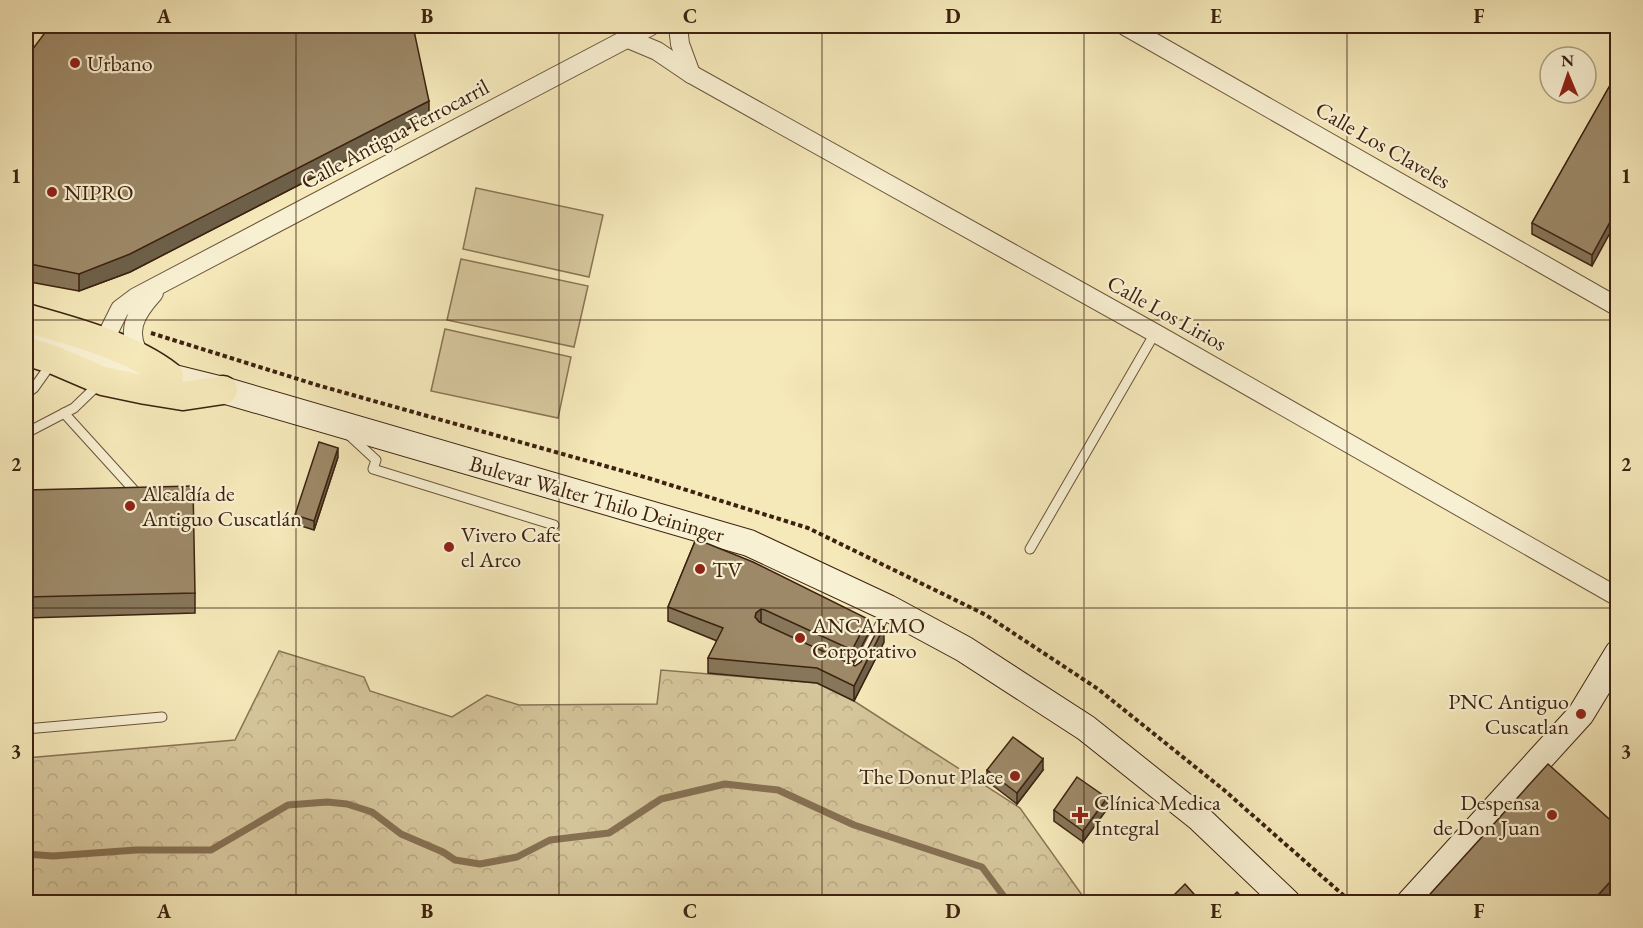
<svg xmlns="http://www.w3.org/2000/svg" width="1643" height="928" font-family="'EB Garamond',serif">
<defs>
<pattern id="forest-crowns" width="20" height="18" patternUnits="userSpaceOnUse" patternTransform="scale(1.5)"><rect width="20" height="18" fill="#d6c69c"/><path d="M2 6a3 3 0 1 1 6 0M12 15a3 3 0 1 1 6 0" fill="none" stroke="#b9aa85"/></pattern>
</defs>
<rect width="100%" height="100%" fill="#f5e8b9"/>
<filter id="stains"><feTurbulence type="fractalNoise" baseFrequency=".00333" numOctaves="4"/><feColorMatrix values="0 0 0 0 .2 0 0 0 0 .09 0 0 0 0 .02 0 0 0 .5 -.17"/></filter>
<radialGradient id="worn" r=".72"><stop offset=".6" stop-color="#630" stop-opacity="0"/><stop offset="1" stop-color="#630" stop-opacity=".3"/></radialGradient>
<!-- forest -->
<polygon fill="url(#forest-crowns)" stroke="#8a7456" stroke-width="1.5" points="279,651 364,677 370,691 452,717 487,695 519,705 657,704 661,670 817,683 854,701 1020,808 1087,902 26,902 26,758 235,740"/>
<!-- pitch -->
<g fill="#d6c69c" stroke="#8a7456" stroke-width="1.5">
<polygon points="476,188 603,215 589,277 463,249"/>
<polygon points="461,259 588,286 574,347 447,320"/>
<polygon points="445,329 571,357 558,418 431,391"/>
</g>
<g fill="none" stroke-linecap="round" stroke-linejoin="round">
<!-- stream -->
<polyline stroke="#867153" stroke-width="7" points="26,854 53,856 136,850 211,850 288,805 327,802 347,804 372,812 401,834 443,852 455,860 480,864 517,857 550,840 609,833 661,799 725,784 778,790 854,825 982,867 1008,902"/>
<defs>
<g id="lane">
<polyline points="26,394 34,388 51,364"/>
<polyline points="64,413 133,489"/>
<polyline points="26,433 74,408 100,383"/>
<polyline points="349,435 376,460 373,469 554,525"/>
<polyline points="1030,549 1155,333"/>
<polyline points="856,671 888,609"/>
<polyline points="26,729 162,717"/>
</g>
<g id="street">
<polyline points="678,26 680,44 691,74"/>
<polyline points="1125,26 1618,307"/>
<polyline points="626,38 657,51 691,74 1155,333 1618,597"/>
<polyline points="104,353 110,329 120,309 136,297 651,26"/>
<path d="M142,359C124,332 135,314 154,293"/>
</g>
<g id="secondary">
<polyline points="26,336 102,360 223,390 749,543 888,608 964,649 1086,728 1199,818 1287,902"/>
<polyline points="1410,902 1581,714 1618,653"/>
</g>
<g id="primary">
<polyline points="26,41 34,26"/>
<path d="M26,318C72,331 130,346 169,376"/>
<polyline points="26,351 54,360 103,381 146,390 183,396 223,390"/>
</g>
</defs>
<!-- lane casing -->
<use href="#lane" stroke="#6b543a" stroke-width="11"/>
<!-- street casing -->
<use href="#street" stroke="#6b543a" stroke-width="20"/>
<!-- secondary casing -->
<use href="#secondary" stroke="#3d2210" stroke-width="28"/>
<!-- primary casing -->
<use href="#primary" stroke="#3d2210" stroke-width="31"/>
<!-- path -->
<polyline stroke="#3d2210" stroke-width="4" stroke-dasharray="4.5 3" stroke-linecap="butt" points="151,333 317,385 648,478 808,528 986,615 1098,689 1224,790 1351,902"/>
<!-- lane -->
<use href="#lane" stroke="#f8f0d2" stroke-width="9"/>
<!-- street -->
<use href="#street" stroke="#f8f0d2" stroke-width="18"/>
<!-- secondary -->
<use href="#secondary" stroke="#f8f0d2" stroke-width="26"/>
<!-- primary -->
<use href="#primary" stroke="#f5e8b9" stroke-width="28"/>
</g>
<!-- wall -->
<g fill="#877659" stroke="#3d2210" stroke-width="1.5">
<polygon points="137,33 429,118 130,272 79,291 30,282 26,280 26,58"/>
<polygon points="1617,73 1592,266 1532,234 1532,223"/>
<polygon points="338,457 314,530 295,524 295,515"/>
<polygon points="26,490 195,593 195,613 26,618"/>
<polygon points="696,539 868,634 852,665 855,666 861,662 884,642 854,701 817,683 708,673 708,658 717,641 668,621 668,607"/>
<polygon points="987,770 1043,770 1017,804 987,781"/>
<polygon points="1107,809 1083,842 1054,821 1054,810"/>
</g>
<!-- shaded-wall -->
<g fill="#6e6049" stroke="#3d2210" stroke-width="1.5">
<polygon points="429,101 429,118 130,272 79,291 79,274"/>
<polygon points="1617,209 1617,220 1592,266 1592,255"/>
<polygon points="338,448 338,457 314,530 314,521"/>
<polygon points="761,609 761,624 755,617 756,613"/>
<polygon points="868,619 868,634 852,665 852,650"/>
<polygon points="884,627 884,642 854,701 854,686"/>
<polygon points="1043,759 1043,770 1017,804 1017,793"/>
<polygon points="1107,798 1107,809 1083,842 1083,831"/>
<polygon points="1617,874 1617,895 1611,903 1591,903"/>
</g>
<!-- building -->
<g fill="#9d8968" stroke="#3d2210" stroke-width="1.5">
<polygon points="50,26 130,26 137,33 156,26 413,26 429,101 130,254 79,274 30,264 26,262 26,58"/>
<polygon points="1617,73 1617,209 1592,255 1532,223"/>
<polygon points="319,442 338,448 314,521 295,515"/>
<polygon points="193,486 195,593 26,597 26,490"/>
<polygon points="696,539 753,562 868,619 852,650 765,610 761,609 756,613 755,617 759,622 855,666 861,662 880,625 884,627 854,686 817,668 708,658 723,628 668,607"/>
<polygon points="1013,737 1043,759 1017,793 987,770"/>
<polygon points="1548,764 1617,826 1617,874 1591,903 1422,903"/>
<polygon points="1077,777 1107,798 1083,831 1054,810"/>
<polygon points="1185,884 1202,903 1166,903"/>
<polygon points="1237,892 1247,903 1226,903"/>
</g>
<!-- grid -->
<path fill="none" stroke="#3d2210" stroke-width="1.5" stroke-opacity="0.55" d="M296,26V902M559,26V902M822,26V902M1084,26V902M1347,26V902M26,320H1618M26,608H1618"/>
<!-- markers -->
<g fill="#8f2418" stroke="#f8f0d2" stroke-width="2">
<circle cx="75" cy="63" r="6"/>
<circle cx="52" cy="192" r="6"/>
<circle cx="130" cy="506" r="6"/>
<circle cx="449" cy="547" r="6"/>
<circle cx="700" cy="569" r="6"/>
<circle cx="800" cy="638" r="6"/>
<circle cx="1581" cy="714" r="6"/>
<circle cx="1015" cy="776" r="6"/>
<path d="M1077 806h6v6h6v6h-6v6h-6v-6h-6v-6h6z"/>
<circle cx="1552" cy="815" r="6"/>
</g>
<g text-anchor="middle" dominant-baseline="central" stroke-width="4.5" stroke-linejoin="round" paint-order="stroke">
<!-- poi labels -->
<g font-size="22" fill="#3d2210" stroke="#f8f0d2" text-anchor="start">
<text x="87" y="63">Urbano</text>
<text x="64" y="192">NIPRO</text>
<text x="142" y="493">Alcaldía de<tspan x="142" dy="25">Antiguo Cuscatlán</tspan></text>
<text x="461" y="534">Vivero Cafe<tspan x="461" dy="25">el Arco</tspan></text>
<text x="712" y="569">TV</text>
<text x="812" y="625">ANCALMO<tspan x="812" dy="25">Corporativo</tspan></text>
<text x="1569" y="701" text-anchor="end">PNC Antiguo<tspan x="1569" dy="25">Cuscatlan</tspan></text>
<text x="1003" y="776" text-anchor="end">The Donut Place</text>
<text x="1094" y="802">Clínica Medica<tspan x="1094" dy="25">Integral</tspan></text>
<text x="1540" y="802" text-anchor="end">Despensa<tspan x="1540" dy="25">de Don Juan</tspan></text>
</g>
<!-- street labels -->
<g font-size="22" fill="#3d2210" stroke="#f8f0d2">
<text transform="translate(395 134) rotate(-28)">Calle Antigua Ferrocarril</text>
<text transform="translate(1383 145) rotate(30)">Calle Los Claveles</text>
<text transform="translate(1167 313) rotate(29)">Calle Los Lirios</text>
<text transform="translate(597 499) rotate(16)">Bulevar Walter Thilo Deininger</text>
</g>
</g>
<!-- margin -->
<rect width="1643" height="928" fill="none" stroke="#f5e8b9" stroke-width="66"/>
<!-- north arrow -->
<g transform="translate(1568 75) rotate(358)"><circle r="28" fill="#f8f0d2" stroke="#ad9e84" stroke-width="1.5"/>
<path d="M0-4.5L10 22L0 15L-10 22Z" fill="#8f2418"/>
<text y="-9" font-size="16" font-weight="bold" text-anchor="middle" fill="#3d2210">N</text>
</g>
<rect x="33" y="33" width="1577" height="862" fill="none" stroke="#3d2210" stroke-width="2"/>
<g font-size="20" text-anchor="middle" font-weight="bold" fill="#3d2210">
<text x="164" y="23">A</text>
<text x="427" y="23">B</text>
<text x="690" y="23">C</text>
<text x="953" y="23">D</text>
<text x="1216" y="23">E</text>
<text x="1479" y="23">F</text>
<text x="16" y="183">1</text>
<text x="1626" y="183">1</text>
<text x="16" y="471">2</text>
<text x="1626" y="471">2</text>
<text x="16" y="758">3</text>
<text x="1626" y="758">3</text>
<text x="164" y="918">A</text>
<text x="427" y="918">B</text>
<text x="690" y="918">C</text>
<text x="953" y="918">D</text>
<text x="1216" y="918">E</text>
<text x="1479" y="918">F</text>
</g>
<rect width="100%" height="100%" filter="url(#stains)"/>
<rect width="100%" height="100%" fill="url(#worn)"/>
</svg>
